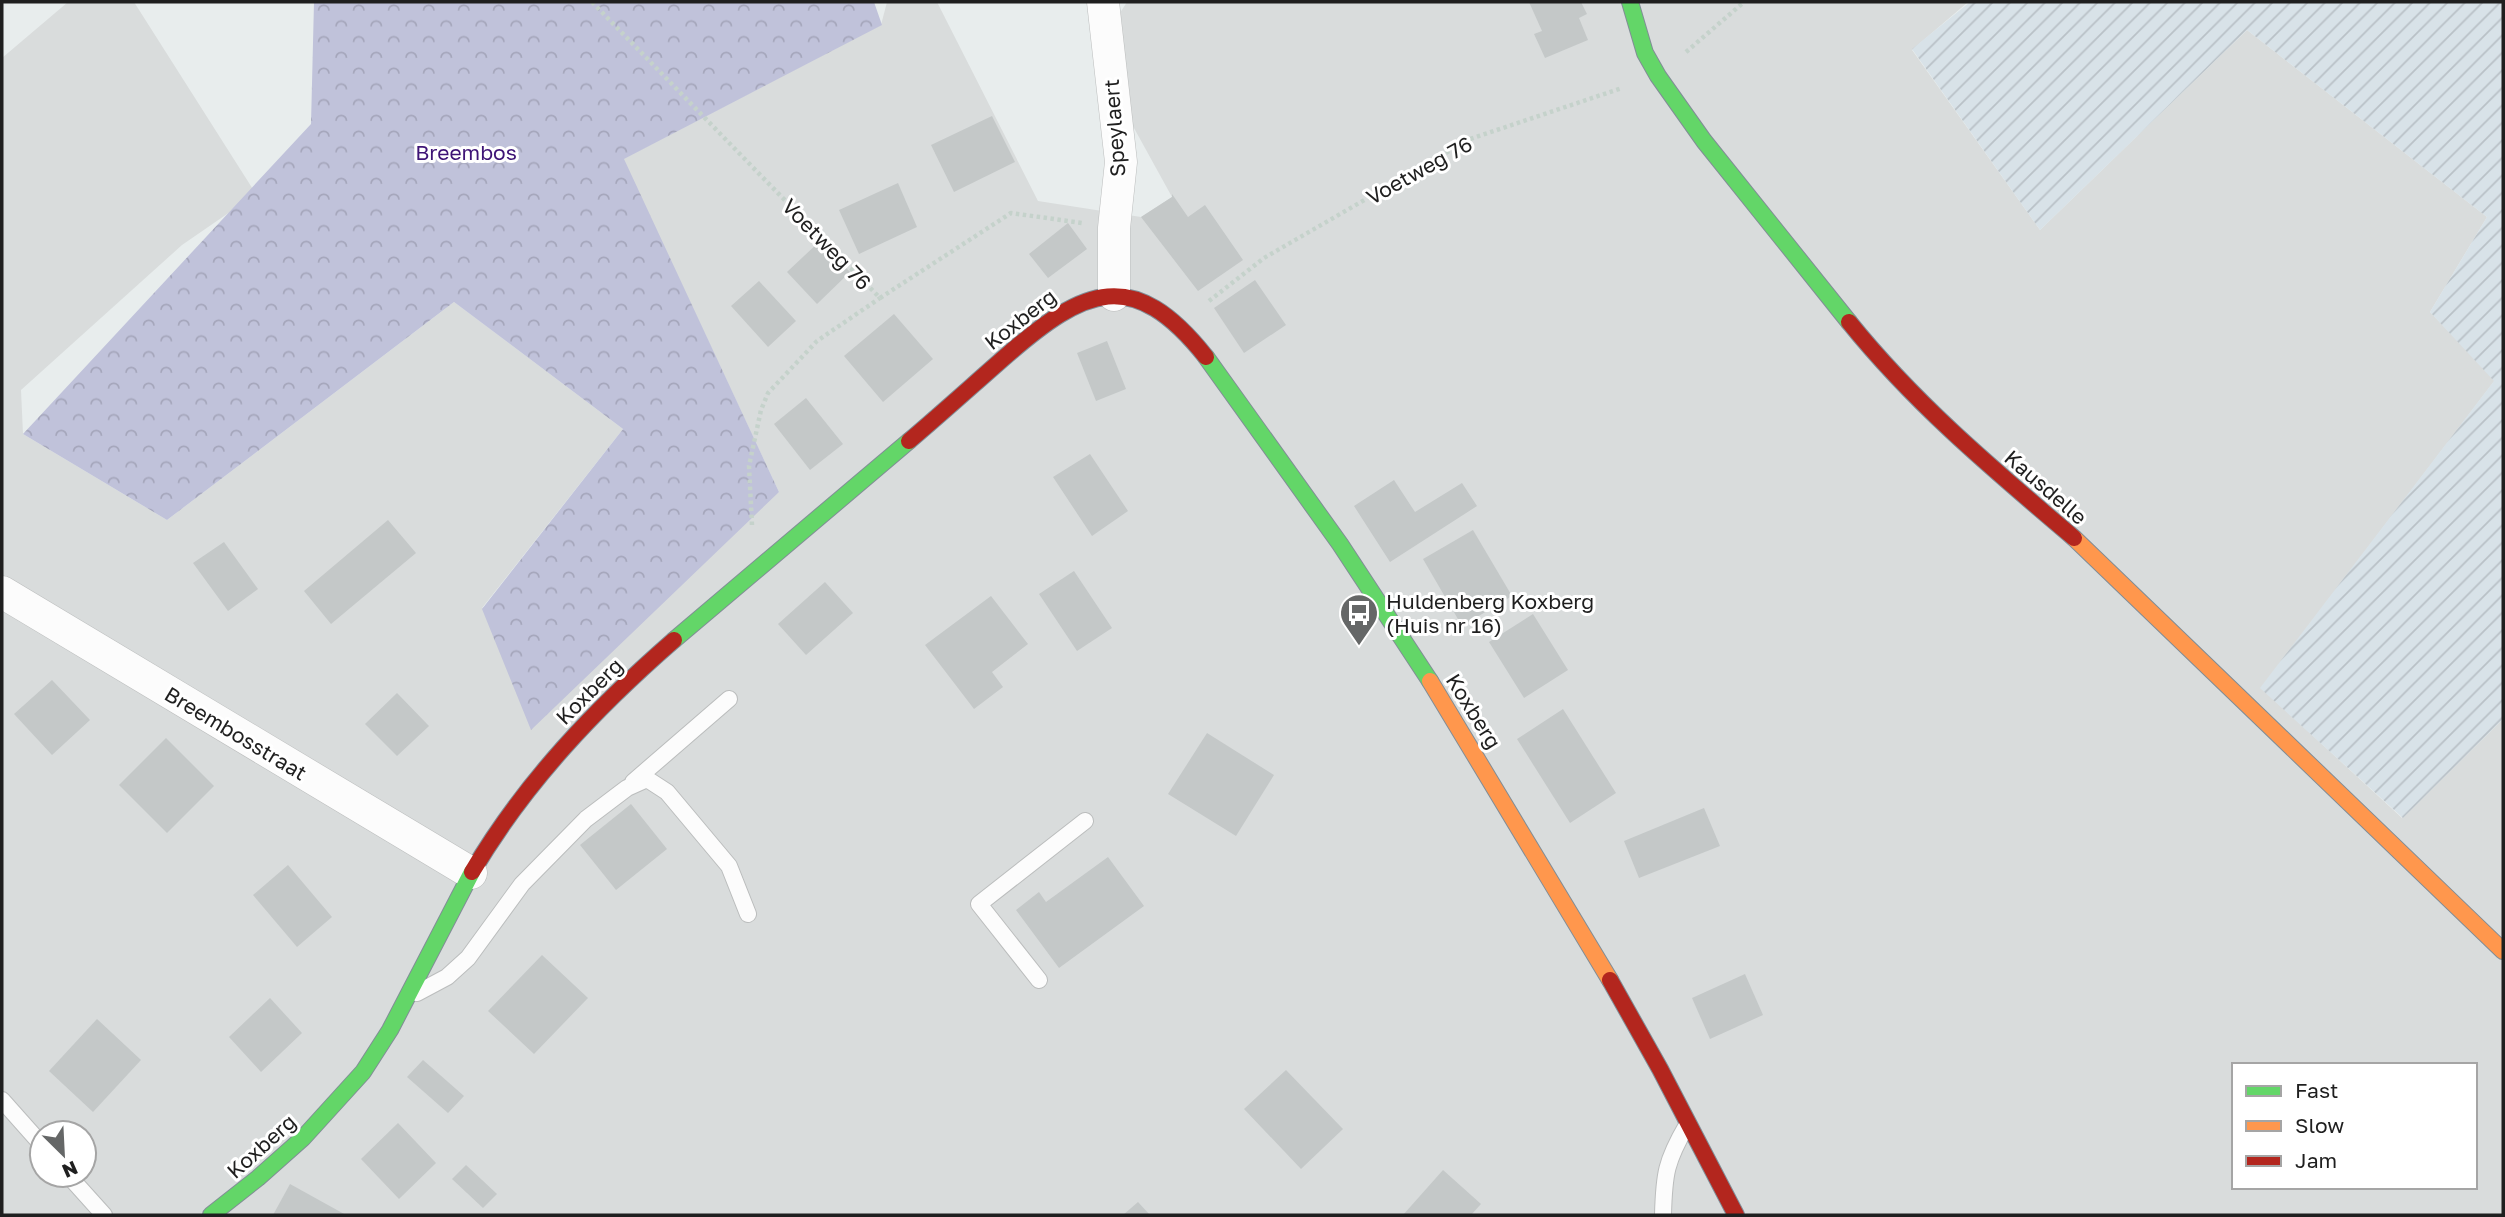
<svg xmlns="http://www.w3.org/2000/svg" width="2505" height="1217" font-family="'Golos Text',sans-serif">
<defs>
<pattern id="farmland-furrows" width="10" height="10" patternUnits="userSpaceOnUse" patternTransform="scale(1.75)"><rect width="10" height="10" fill="#d8e2e8"/><path d="M-1 1l2-2M0 10L10 0M9 11l2-2" fill="none" stroke="#b9c1c7"/></pattern>
<pattern id="forest-crowns" width="20" height="18" patternUnits="userSpaceOnUse" patternTransform="scale(1.75)"><rect width="20" height="18" fill="#c0c2da"/><path d="M2 6a3 3 0 1 1 6 0M12 15a3 3 0 1 1 6 0" fill="none" stroke="#a5a6bb"/></pattern>
</defs>
<rect width="100%" height="100%" fill="#e8eded"/>
<!-- residential -->
<path fill="#d9dcdc" fill-rule="evenodd" d="M68,2H134L256,194L182,245L21,390L23,434L167,520L454,302L623,429L482,608L779,492L623,159L881,25L887,2H937L1038,201L1141,217L1172,197L1129,119L1118,16L1127,2H1968L1912,50L2040,230L2247,30L2487,217L2430,312L2495,380L2261,688L2402,818L2503,719V1215H2V58ZM2234,1065H2475V1187H2234ZM42,1133H84V1175H42Z"/>
<!-- farmland -->
<polygon fill="url(#farmland-furrows)" points="1970,2 2503,2 2503,719 2403,818 2260,688 2494,381 2430,312 2487,217 2247,30 2040,230 1912,49"/>
<!-- forest -->
<polygon fill="url(#forest-crowns)" points="314,2 874,2 882,25 624,159 779,492 531,730 482,609 623,429 454,302 167,520 23,434 311,124"/>
<!-- building -->
<g fill="#c4c8c8">
<polygon points="1529,2 1581,2 1587,14 1579,18 1588,40 1545,58 1534,34 1542,31"/>
<polygon points="992,116 1015,162 954,192 931,145"/>
<polygon points="898,183 917,227 859,254 839,210"/>
<polygon points="1172,194 1188,217 1205,205 1243,260 1198,291 1141,217 1172,197"/>
<polygon points="1068,223 1087,249 1048,278 1029,254"/>
<polygon points="820,241 850,272 817,304 787,272"/>
<polygon points="1255,280 1286,325 1244,353 1214,308"/>
<polygon points="759,281 796,321 768,347 731,306"/>
<polygon points="894,314 933,359 883,402 844,356"/>
<polygon points="1107,341 1126,389 1096,401 1077,353"/>
<polygon points="806,398 843,444 810,470 774,424"/>
<polygon points="1090,454 1128,511 1092,536 1053,477"/>
<polygon points="1394,480 1415,512 1462,483 1477,506 1390,562 1354,506"/>
<polygon points="388,520 416,553 331,624 304,591"/>
<polygon points="1473,530 1512,596 1462,626 1423,559"/>
<polygon points="224,542 258,589 228,611 193,563"/>
<polygon points="1074,571 1112,628 1077,651 1039,594"/>
<polygon points="825,582 853,613 806,655 778,624"/>
<polygon points="991,596 1028,644 992,672 1003,687 974,709 925,645"/>
<polygon points="1533,614 1568,670 1524,698 1489,642"/>
<polygon points="52,680 90,720 52,755 14,714"/>
<polygon points="397,693 429,726 397,756 365,724"/>
<polygon points="1563,709 1616,793 1570,823 1517,739"/>
<polygon points="1207,733 1274,775 1236,836 1168,794"/>
<polygon points="166,738 214,786 167,833 119,785"/>
<polygon points="631,804 667,849 616,890 580,845"/>
<polygon points="1704,808 1720,846 1639,878 1624,841"/>
<polygon points="1108,857 1144,906 1059,968 1016,910 1039,892 1046,902"/>
<polygon points="288,865 332,917 297,947 253,895"/>
<polygon points="542,955 588,998 534,1054 488,1011"/>
<polygon points="1745,974 1763,1015 1710,1039 1692,998"/>
<polygon points="270,998 302,1033 261,1072 229,1037"/>
<polygon points="97,1019 141,1060 93,1112 49,1071"/>
<polygon points="423,1060 464,1096 448,1113 407,1077"/>
<polygon points="1286,1070 1343,1129 1301,1169 1244,1109"/>
<polygon points="398,1123 436,1163 399,1199 361,1159"/>
<polygon points="466,1165 497,1194 483,1208 452,1179"/>
<polygon points="1443,1170 1481,1204 1471,1215 1403,1215"/>
<polygon points="290,1184 346,1215 273,1215"/>
<polygon points="1138,1202 1150,1215 1123,1215"/>
</g>
<g fill="none" stroke-linecap="round" stroke-linejoin="round">
<defs>
<g id="lane">
<polyline points="633,782 729,699"/>
<polyline points="1039,980 979,904 1085,821"/>
<polyline points="417,993 447,977 468,958 522,884 586,819 627,788 647,779 667,792 729,866 748,914"/>
<polyline points="2,1100 42,1145"/>
<polyline points="68,1175 104,1215"/>
<path d="M1663,1215C1664,1174 1666,1161 1687,1125"/>
</g>
<g id="street">
<polyline points="1103,2 1121,162 1114,228 1114,295"/>
<polyline points="2,592 471,873"/>
</g>
<g id="fast">
<polyline points="1630,2 1645,53 1658,76 1704,141 1849,322"/>
<polyline points="1206,357 1340,544 1430,681"/>
<polyline points="674,640 909,441"/>
<polyline points="211,1215 258,1178 303,1138 363,1072 390,1030 472,872"/>
</g>
<g id="slow">
<polyline points="2074,538 2503,951"/>
<polyline points="1430,681 1610,980"/>
</g>
<g id="jam">
<path d="M1849,322C1915,404 1994,470 2074,538"/>
<path d="M909,441C942,413 974,384 1006,356C1084,288 1133,265 1206,357"/>
<path d="M472,872C525,782 596,708 674,640"/>
<polyline points="1610,980 1660,1069 1736,1215"/>
</g>
</defs>
<!-- lane casing -->
<use href="#lane" stroke="#bbbdbd" stroke-width="18"/>
<!-- street casing -->
<use href="#street" stroke="#bbbdbd" stroke-width="33"/>
<!-- fast casing -->
<use href="#fast" stroke="#818d96" stroke-width="18"/>
<!-- slow casing -->
<use href="#slow" stroke="#818d96" stroke-width="18"/>
<!-- jam casing -->
<use href="#jam" stroke="#818d96" stroke-width="18"/>
<!-- path -->
<g stroke="#c5d2cb" stroke-width="4.5" stroke-dasharray="3.5 3.5" stroke-linecap="butt">
<polyline points="592,2 880,298 1011,213 1082,223"/>
<polyline points="1686,52 1744,2"/>
<polyline points="1209,301 1264,258 1470,139 1622,88"/>
<polyline points="752,525 749,466 761,410 768,393 817,341 880,298"/>
</g>
<!-- lane -->
<use href="#lane" stroke="#fcfcfc" stroke-width="16"/>
<!-- street -->
<use href="#street" stroke="#fcfcfc" stroke-width="32"/>
<!-- fast -->
<use href="#fast" stroke="#63d668" stroke-width="16"/>
<!-- slow -->
<use href="#slow" stroke="#ff974d" stroke-width="16"/>
<!-- jam -->
<use href="#jam" stroke="#b3261e" stroke-width="16"/>
</g>
<!-- icons -->
<defs>
<symbol id="bus-pin" viewBox="-11 -11 22 30"><path d="M0 17L-7.5 6A9.5 9.5 0 1 1 7.5 6Z" fill="#656767" stroke="#fff"/><path d="M-5-6H5V4H4V6H2V4H-2V6H-4V4H-5ZM-3.5-4V0h7V-4ZM-3.5 1.2v1.5H-2V1.2ZM2 1.2v1.5H3.5V1.2Z" fill="#fff"/></symbol>
</defs>
<g fill-rule="evenodd">
<use href="#bus-pin" x="1337" y="591" width="44" height="60"/>
</g>
<g text-anchor="middle" dominant-baseline="central" stroke-width="6" stroke-linejoin="round" paint-order="stroke">
<!-- street labels -->
<g font-size="21" fill="#1f1f1f" stroke="#fff">
<text transform="translate(1114 128) rotate(-94)">Speylaert</text>
<text transform="translate(1419 170) rotate(-29)">Voetweg 76</text>
<text transform="translate(827 244) rotate(46)">Voetweg 76</text>
<text transform="translate(1020 319) rotate(-38)">Koxberg</text>
<text transform="translate(2046 487) rotate(41)">Kausdelle</text>
<text transform="translate(589 691) rotate(-45)">Koxberg</text>
<text transform="translate(1474 711) rotate(58)">Koxberg</text>
<text transform="translate(236 733) rotate(31)">Breembosstraat</text>
<text transform="translate(261 1146) rotate(-42)">Koxberg</text>
</g>
<!-- park labels -->
<g font-size="21" fill="#3e1476" stroke="#fff">
<text x="466" y="152">Breembos</text>
</g>
<!-- poi labels -->
<g font-size="21" fill="#1f1f1f" stroke="#fff" text-anchor="start">
<text x="1386" y="601">Huldenberg Koxberg<tspan x="1386" dy="24">(Huis nr 16)</tspan></text>
</g>
</g>
<!-- border -->
<rect width="2505" height="1217" fill="none" stroke="#1f1f1f" stroke-width="7"/>
<!-- legend -->
<rect x="2232" y="1063" width="245" height="126" fill="#ffffff" stroke="#a5a5a5" stroke-width="2"/>
<rect x="2246" y="1086" width="35" height="10" fill="#63d668" stroke="#a5a5a5" stroke-width="2"/>
<text x="2295" y="1098" font-size="21" fill="#1f1f1f">Fast</text>
<rect x="2246" y="1121" width="35" height="10" fill="#ff974d" stroke="#a5a5a5" stroke-width="2"/>
<text x="2295" y="1133" font-size="21" fill="#1f1f1f">Slow</text>
<rect x="2246" y="1156" width="35" height="10" fill="#b3261e" stroke="#a5a5a5" stroke-width="2"/>
<text x="2295" y="1168" font-size="21" fill="#1f1f1f">Jam</text>
<!-- north arrow -->
<g transform="translate(63 1154) rotate(156)"><circle r="33" fill="#ffffff" stroke="#a5a5a5" stroke-width="2"/>
<path d="M0-5L12 26L0 18L-12 26Z" fill="#656767"/>
<text y="-10" font-size="19" font-weight="bold" text-anchor="middle" fill="#1f1f1f">N</text>
</g>
</svg>
